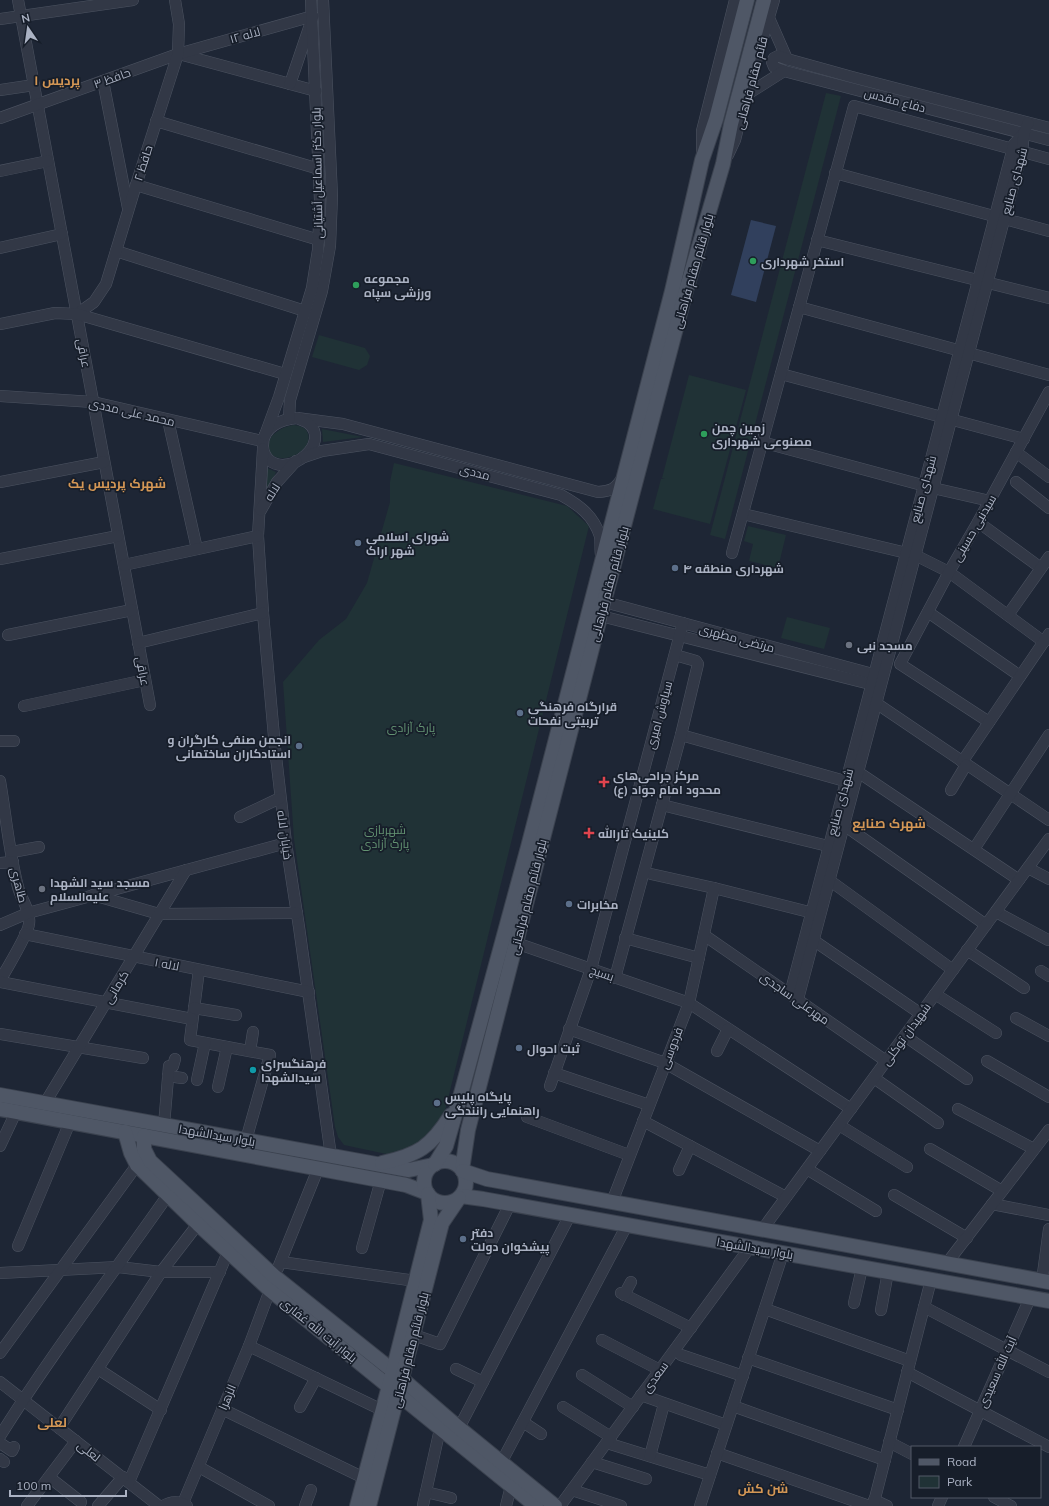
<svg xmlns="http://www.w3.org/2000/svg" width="1049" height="1506" font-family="Mulish,Cairo,sans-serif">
<rect width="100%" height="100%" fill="#1e2635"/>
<!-- green -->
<g fill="#203236">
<polygon points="826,93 841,96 725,539 710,535"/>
<polygon points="319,335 365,348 370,356 367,365 359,370 312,357"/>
<polygon points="689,375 746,390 710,524 653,509 661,479 665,479 662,478"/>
<path d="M294,425C300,426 306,427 308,434C314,454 272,469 269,448C268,443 270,437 274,434C280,429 286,426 294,425Z"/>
<polygon points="322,429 363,437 323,442"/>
<polygon points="394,463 567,506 589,526 445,1111 439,1124 426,1142 391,1155 344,1145 338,1137 335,1127 294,839 283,682 319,640 346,619 367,583 390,502 390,482"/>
<polygon points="267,468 276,472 264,500"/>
<polygon points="748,526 786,535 778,568 749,561 753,544 744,541"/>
<polygon points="787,617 830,628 824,649 781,638"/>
</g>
<!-- water -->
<polygon fill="#31405d" points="751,220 776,226 756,302 731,295"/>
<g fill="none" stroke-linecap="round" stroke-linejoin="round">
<defs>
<g id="minor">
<polyline points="18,0 150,705"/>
<polyline points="769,18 787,59 852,77 1049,128"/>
<polyline points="0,19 133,0"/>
<polyline points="179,54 316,91"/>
<polyline points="784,71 774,67 772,62 774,58 778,56 787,59"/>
<polyline points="103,81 128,208"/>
<polyline points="0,90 34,85"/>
<polyline points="746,95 784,71 1049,140"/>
<polyline points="0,118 178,54 313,16 290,84"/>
<polyline points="156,121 319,169"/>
<polyline points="702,153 702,131 735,0"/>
<polyline points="728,155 735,140 746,95 774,0"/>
<polyline points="0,171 48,161"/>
<polyline points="835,173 1049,231"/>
<polyline points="136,185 319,240"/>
<polyline points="817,240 1049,298"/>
<polyline points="0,248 62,234"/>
<polyline points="116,251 305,311"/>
<polyline points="799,307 1049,375"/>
<polyline points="77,314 94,302 106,284 136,185 178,54 179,24 175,0"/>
<polyline points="0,324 55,313 77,314 285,374"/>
<polyline points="781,374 1024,439"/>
<polyline points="0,396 93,402 262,441"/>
<path d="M297,418L343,424L598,492C612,491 615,489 623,477"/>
<path d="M297,418C301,420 305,421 308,423C332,442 290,478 269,460C265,456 263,451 263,446C262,427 282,419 297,418Z"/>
<polyline points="289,419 290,400 322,291 330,246 332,196 323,0"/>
<polyline points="168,420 197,549"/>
<polyline points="265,435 279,397 312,288 318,250 320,200 311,0"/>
<polyline points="762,442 933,488 990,501"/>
<polyline points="263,449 258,536 263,613 275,748 286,843 299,927 331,1156"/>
<polyline points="1016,452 1049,477"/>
<path d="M304,457L322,451L369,444L561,495C579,505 593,515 600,536C601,542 600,549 601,555"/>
<polyline points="0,482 104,462"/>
<polyline points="1016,482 1049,508"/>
<polyline points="261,510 277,482 296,461"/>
<polyline points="743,514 915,555 949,572 1044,642"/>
<polyline points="978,522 1041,568"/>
<polyline points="732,553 854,106 1049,159"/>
<polyline points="0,559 118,536"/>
<polyline points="124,565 258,536"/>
<polyline points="597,600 880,676"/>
<polyline points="928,612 1020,676"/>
<polyline points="593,614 878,686"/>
<polyline points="1008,615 1049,557"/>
<polyline points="8,635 132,610"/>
<polyline points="138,643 263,613"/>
<polyline points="876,703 1049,820"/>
<polyline points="24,706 145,680"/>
<polyline points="989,722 900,664 949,572 978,522 1049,392"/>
<polyline points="681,735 852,783"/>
<polyline points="0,741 14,741"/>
<polyline points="962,762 1049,634"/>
<polyline points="858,772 1019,880"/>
<path d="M0,781C6,816 9,852 18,887C21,899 31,911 29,924C28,935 6,969 0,981"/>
<polyline points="951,790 966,765"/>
<polyline points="662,805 836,848"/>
<polyline points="240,817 280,798"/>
<polyline points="844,825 986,925"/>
<polyline points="974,849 1049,735"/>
<polyline points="12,852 39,847"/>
<polyline points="0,863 13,862"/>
<polyline points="1028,868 1049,879"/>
<polyline points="651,874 714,888 817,914"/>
<polyline points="829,880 953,970"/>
<polyline points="93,895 159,914 297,913"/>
<polyline points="996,912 1048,940"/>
<polyline points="0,925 28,913 286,843"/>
<polyline points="25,934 309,992"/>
<polyline points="704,935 886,1061"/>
<polyline points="625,938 699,958"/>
<polyline points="813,940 921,1014"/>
<polyline points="516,943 689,1003 851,1109"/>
<polyline points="967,950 1024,988"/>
<polyline points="199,970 190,1040 270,1055 246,1140"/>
<polyline points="1041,971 1049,976"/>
<polyline points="615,978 681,735 698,664 696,661 675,655"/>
<polyline points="0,982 192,1019"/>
<polyline points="790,994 1014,144 1024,133"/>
<polyline points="935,994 996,1033"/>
<polyline points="798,999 1022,152 1024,133 1028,123"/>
<polyline points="194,1008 236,1015"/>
<polyline points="1016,1018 1049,1036"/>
<polyline points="569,1029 665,1063 820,1151"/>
<polyline points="0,1034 143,1058"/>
<polyline points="905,1036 967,1079"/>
<polyline points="250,1051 253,1032"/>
<polyline points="717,1051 728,1029"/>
<polyline points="987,1061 1049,1097"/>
<polyline points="554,1073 649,1105"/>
<polyline points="168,1076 182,1078"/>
<polyline points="874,1078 938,1123"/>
<polyline points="197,1080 205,1043"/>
<polyline points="550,1086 591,969 683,623"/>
<polyline points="218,1087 227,1047"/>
<polyline points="45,1103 186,870"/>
<polyline points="958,1109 1034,1149"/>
<polyline points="527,1117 629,1155"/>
<polyline points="643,1121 786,1197"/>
<polyline points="164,1125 169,1066 173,1066 175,1059"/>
<polyline points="839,1125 907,1167"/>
<polyline points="0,1146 16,1112"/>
<polyline points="930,1149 1002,1191"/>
<polyline points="807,1169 876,1211"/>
<polyline points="679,1170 690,1146"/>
<polyline points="894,1195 967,1238"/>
<polyline points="612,1202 689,1003 714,888"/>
<polyline points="992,1204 1049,1215"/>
<polyline points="762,1230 1049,839"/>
<polyline points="18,1246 70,1122"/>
<polyline points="362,1248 381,1180"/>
<polyline points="281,1262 416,1281"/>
<polyline points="947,1263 1049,1130"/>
<polyline points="278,1268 318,1169"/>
<polyline points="0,1273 118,1267 161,1272 220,1272"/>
<polyline points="1042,1281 1049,1229"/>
<polyline points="621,1293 691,1328"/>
<polyline points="624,1295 631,1282"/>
<polyline points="854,1303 862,1268"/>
<polyline points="924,1307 1049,1372"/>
<polyline points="765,1309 910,1361"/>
<polyline points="881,1310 888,1272"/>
<polyline points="414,1335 440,1344 510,1204"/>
<polyline points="602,1340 660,1370"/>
<polyline points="249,1346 382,1410"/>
<polyline points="0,1353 137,1165"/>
<polyline points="681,1355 743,1376"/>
<polyline points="748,1358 898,1410"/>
<polyline points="98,1369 161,1410"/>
<polyline points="456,1369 483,1382"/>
<polyline points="907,1372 1049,1447"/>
<polyline points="582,1375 633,1407"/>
<polyline points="0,1382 159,1506"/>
<polyline points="641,1395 726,1425"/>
<polyline points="733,1406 885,1460"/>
<polyline points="300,1407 316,1378"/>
<polyline points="563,1407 611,1437"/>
<polyline points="222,1409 364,1478"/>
<polyline points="523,1422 541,1434"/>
<polyline points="59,1428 161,1272 198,1224"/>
<polyline points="459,1428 570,1215"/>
<path d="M0,1436C52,1353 112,1275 168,1195"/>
<polyline points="889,1442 912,1454"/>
<polyline points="0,1443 12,1451 14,1447"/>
<polyline points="607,1443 710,1475"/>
<polyline points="964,1447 1030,1298"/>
<polyline points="717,1453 869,1506"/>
<polyline points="650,1456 664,1404"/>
<polyline points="0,1459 4,1462"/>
<polyline points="592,1462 646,1479"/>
<polyline points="501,1463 627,1225"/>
<polyline points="199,1467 269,1506"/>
<polyline points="49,1477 81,1502"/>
<polyline points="129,1482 228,1252"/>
<polyline points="572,1490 621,1506"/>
<polyline points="426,1492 451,1498"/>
<polyline points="994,1497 1011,1506"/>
<polyline points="874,1500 887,1506"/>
<polyline points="183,1503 249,1346 270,1290"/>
<polyline points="423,1505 440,1429"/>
<polyline points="27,1506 76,1441"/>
<polyline points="98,1506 123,1477"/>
<path d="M163,1506C171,1501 179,1501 187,1506"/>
<polyline points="305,1506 311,1490"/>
<polyline points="506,1506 511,1486"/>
<polyline points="560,1506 750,1247"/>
<polyline points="700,1506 783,1253"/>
<polyline points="873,1506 931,1280"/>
<polyline points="938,1506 942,1497"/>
</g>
<g id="major">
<polyline points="0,1095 409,1170 433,1165"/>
<polyline points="0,1109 406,1185 427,1193"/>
<polyline points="125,1132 131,1153 137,1165 198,1224 270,1290 536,1506"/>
<polyline points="144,1136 144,1149 150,1161 274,1276 393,1371 459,1428 555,1506"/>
<circle cx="445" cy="1182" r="21"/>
<path d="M382,1163C418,1155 431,1147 451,1115"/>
<polyline points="435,1164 446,1146 459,1101 528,847 672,291 702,160 716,119 747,0"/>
<polyline points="462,1170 468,1130 516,943 604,602 685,294 723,164 731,124 764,0"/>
<polyline points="463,1171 487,1179 1049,1282"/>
<polyline points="461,1196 483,1199 1049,1301"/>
<polyline points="357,1506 393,1371 431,1220 428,1194"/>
<polyline points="369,1506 442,1223 459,1198"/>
</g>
</defs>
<!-- minor casing -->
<use href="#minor" stroke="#4c5361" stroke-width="12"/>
<!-- major casing -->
<use href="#major" stroke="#3b424f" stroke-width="16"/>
<!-- minor -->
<use href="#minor" stroke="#323846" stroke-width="11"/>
<!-- major -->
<use href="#major" stroke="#4f5766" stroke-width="14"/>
</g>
<!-- markers -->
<g fill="#2e9e5b" stroke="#171e2a" stroke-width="1.5">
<circle cx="753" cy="261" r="4"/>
<circle cx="356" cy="285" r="4"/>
<circle cx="704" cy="434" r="4"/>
</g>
<g fill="#5c6f8a" stroke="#171e2a" stroke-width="1.5">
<circle cx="358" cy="543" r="4"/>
<circle cx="675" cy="568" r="4"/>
<circle cx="520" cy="713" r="4"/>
<circle cx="299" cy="746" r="4"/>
<circle cx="569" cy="904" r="4"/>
<circle cx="519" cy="1048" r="4"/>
<circle cx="437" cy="1103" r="4"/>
<circle cx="463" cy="1239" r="4"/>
</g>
<g fill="#6b7280" stroke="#171e2a" stroke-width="1.5">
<circle cx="849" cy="645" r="4"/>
<circle cx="42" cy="889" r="4"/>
</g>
<g fill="#e0444e" stroke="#171e2a" stroke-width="1.5">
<path d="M602 776h4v4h4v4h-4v4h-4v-4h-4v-4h4z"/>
<path d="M587 827h4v4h4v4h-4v4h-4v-4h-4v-4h4z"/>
</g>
<circle fill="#0f9aa8" stroke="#171e2a" stroke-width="1.5" cx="253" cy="1070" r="4"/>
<g text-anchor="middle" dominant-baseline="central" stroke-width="3.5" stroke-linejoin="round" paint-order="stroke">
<!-- street labels -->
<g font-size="12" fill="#abb2c3" stroke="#171e2a">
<text transform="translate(245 35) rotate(-16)">لاله ۱۲</text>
<text transform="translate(112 78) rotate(-20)">حافظ ۳</text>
<text transform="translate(751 83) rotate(-75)">قائم مقام فراهانی</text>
<text transform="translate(895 100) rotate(15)">دفاع مقدس</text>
<text transform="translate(143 163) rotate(-72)">حافظ ۲</text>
<text transform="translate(317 173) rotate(-91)">بلوار دکتر اسماعیل آشتیانی</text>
<text transform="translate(1014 181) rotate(-75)">شهدای صنایع</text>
<text transform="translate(693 271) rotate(-74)">بلوار قائم مقام فراهانی</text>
<text transform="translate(84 353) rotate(79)">عراقی</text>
<text transform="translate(132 412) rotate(13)">محمد علی مددی</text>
<text transform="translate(475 472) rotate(15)">مددی</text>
<text transform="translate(923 489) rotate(-75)">شهدای صنایع</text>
<text transform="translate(272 492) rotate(-58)">لاله</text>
<text transform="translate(974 528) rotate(-60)">سیدنبی حسینی</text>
<text transform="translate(609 584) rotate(-75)">بلوار قائم مقام فراهانی</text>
<text transform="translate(737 638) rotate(15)">مرتضی مطهری</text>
<text transform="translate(143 671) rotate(79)">عراقی</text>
<text transform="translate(659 715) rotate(-75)">سیاوش امیری</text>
<text transform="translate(840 802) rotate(-75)">شهدای صنایع</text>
<text transform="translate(285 835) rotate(82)">خیابان لاله</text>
<text transform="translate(19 885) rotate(75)">طاهری</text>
<text transform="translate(528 897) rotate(-76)">بلوار قائم مقام فراهانی</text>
<text transform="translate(167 964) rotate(11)">لاله ۱</text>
<text transform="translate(602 973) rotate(19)">بسیج</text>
<text transform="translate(116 987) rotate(-59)">کرمانی</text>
<text transform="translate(795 998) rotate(35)">مهرعلی ساجدی</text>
<text transform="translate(906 1034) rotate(-54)">شهیدان توکلی</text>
<text transform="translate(671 1048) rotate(-69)">فردوسی</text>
<text transform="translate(217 1135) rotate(10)">بلوار سیدالشهدا</text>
<text transform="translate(755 1248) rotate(10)">بلوار سیدالشهدا</text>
<text transform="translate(319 1330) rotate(39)">بلوار آیت الله غفاری</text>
<text transform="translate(410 1350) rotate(-76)">بلوار قائم مقام فراهانی</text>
<text transform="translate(997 1372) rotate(-66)">آیت الله سعیدی</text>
<text transform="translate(655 1377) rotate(-54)">سعدی</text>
<text transform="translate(227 1397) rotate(-67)">الزهرا</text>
<text transform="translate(89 1451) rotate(38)">لعلی</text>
</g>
<!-- poi labels -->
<g font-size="12" font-weight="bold" fill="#abb2c3" stroke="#171e2a" text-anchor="start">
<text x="761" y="261">استخر شهرداری</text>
<text x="364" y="278">مجموعه<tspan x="364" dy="14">ورزشی سپاه</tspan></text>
<text x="712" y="427">زمین چمن<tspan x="712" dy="14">مصنوعی شهرداری</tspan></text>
<text x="366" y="536">شورای اسلامی<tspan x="366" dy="14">شهر اراک</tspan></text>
<text x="683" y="568">شهرداری منطقه ۴</text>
<text x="857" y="645">مسجد نبی</text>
<text x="528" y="706">قرارگاه فرهنگی<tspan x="528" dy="14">تربیتی نفحات</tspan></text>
<text x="291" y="739" text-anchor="end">انجمن صنفی کارگران و<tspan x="291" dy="14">استادکاران ساختمانی</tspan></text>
<text x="613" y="775">مرکز جراحی‌های<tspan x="613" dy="14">محدود امام جواد (ع)</tspan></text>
<text x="598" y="833">کلینیک ثارالله</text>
<text x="50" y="882">مسجد سید الشهدا<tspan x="50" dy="14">علیه‌السلام</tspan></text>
<text x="577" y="904">مخابرات</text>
<text x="527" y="1048">ثبت احوال</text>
<text x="261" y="1063">فرهنگسرای<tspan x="261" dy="14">سیدالشهدا</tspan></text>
<text x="445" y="1096">پایگاه پلیس<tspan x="445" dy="14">راهنمایی رانندگی</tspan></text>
<text x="471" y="1232">دفتر<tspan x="471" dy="14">پیشخوان دولت</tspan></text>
</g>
<!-- park labels -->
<g font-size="12" fill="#639372" stroke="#171e2a">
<text x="411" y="727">پارک آزادی</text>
<text x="385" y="829">شهربازی<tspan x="385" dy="14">پارک آزادی</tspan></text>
</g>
<!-- neighbourhood labels -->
<g font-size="13" font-weight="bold" fill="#d49755" stroke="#171e2a">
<text x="57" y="80">پردیس ۱</text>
<text x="117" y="483">شهرک پردیس یک</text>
<text x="889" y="823">شهرک صنایع</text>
<text x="52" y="1422">لعلی</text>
<text x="763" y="1488">شن کش</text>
</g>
</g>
<!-- legend -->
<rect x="911" y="1446" width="130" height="52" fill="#171e2a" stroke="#525967"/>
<rect x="919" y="1459" width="20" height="6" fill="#4f5766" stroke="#525967"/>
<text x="947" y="1466" font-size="12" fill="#abb2c3">Road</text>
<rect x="919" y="1476" width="20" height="12" fill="#203236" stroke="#525967"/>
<text x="947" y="1486" font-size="12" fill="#abb2c3">Park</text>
<!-- north arrow -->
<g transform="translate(28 28) rotate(347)" stroke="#171e2a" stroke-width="3" paint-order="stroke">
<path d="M0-3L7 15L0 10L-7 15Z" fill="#abb2c3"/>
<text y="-6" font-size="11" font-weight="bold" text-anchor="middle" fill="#abb2c3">N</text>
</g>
<!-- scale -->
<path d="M10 1490v6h116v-6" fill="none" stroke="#abb2c3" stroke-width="2"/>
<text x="16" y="1490" font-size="12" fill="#abb2c3" stroke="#171e2a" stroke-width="3" paint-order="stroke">100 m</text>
</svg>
